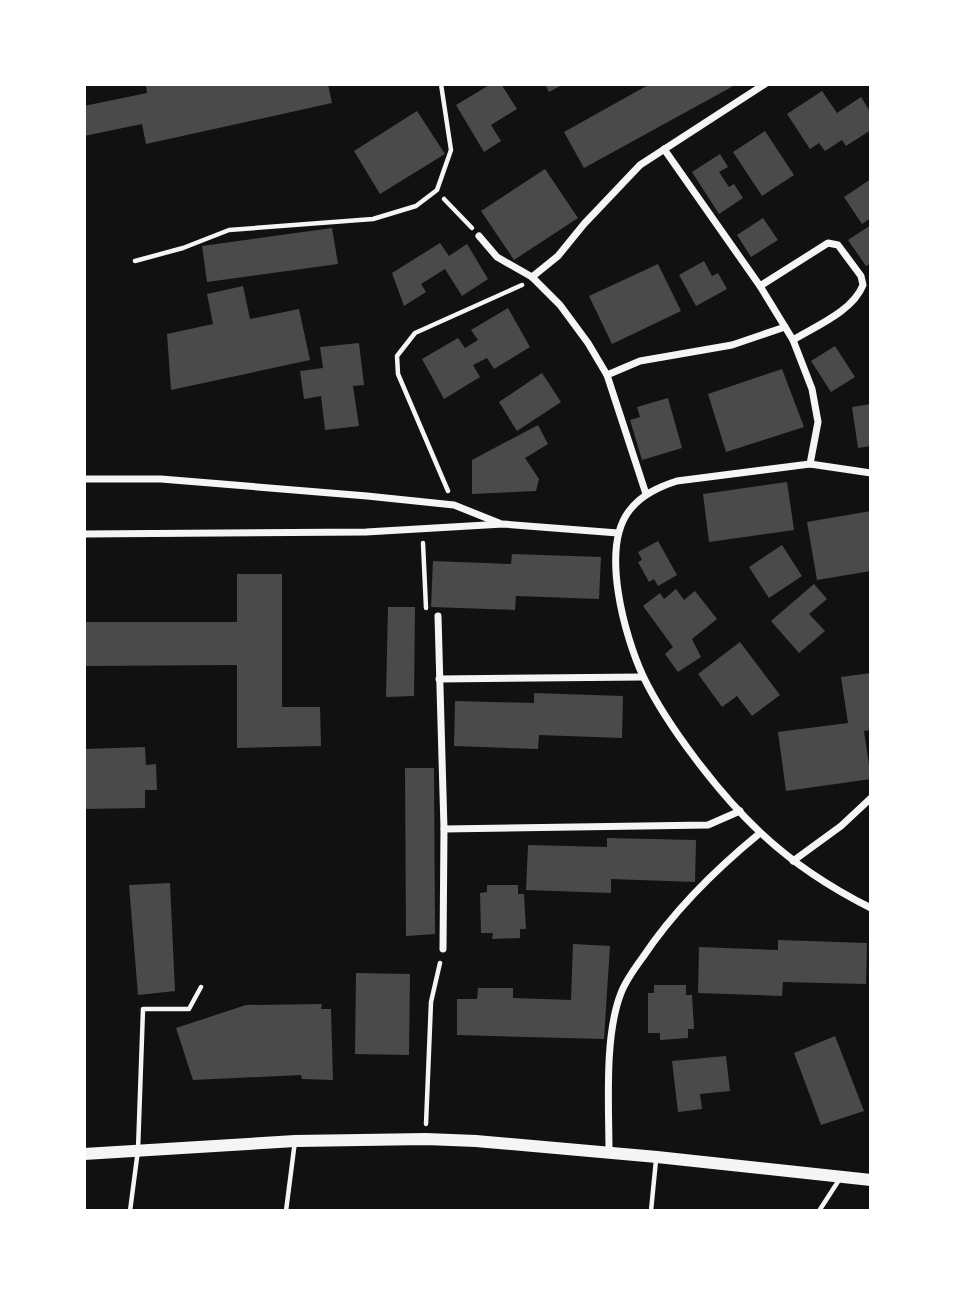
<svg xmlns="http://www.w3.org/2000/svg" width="955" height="1295" font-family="'DM Sans',sans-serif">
<rect width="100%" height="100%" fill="#111"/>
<!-- building -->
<g fill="#4a4a4a">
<polygon points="152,84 328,84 332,103 146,144 142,124 84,136 84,106 147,93 146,86"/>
<polygon points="491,84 501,84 517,109 491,125 501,141 484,152 456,105"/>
<polygon points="545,84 564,84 549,92"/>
<polygon points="650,84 737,84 584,168 564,132"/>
<polygon points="822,91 837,113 861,97 871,113 871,130 846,146 842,140 825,151 819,143 810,149 787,114"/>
<polygon points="417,111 445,154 380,194 354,151"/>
<polygon points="765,131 794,175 762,196 733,152"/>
<polygon points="720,154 728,167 719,172 729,187 734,184 743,198 719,214 692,172"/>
<polygon points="545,169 578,218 514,260 481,211"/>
<polygon points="871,179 871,218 862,224 844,197"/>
<polygon points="763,218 778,240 751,257 737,235"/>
<polygon points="871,225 871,263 866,266 848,240"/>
<polygon points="332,228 338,264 207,282 202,246"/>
<polygon points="440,243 449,256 467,244 488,279 462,296 445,269 421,284 426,292 404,306 392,273"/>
<polygon points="704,261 712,276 718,273 727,289 696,306 679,275"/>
<polygon points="658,264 681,311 612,344 589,296"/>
<polygon points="243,286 250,319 299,309 310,360 171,390 167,334 213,324 207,294"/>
<polygon points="508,308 530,347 494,369 487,358 473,365 480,377 444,399 422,359 458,338 465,348 478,340 471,330"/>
<polygon points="359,343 364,385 353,386 359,426 325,430 321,396 304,399 300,371 323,368 320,347"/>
<polygon points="835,346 855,377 831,392 811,361"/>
<polygon points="782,369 804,427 726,452 708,394"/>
<polygon points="542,373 561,402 517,431 499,402"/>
<polygon points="668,398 682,448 642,460 630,420 640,417 637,407"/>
<polygon points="871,404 871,446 858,448 852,407"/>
<polygon points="538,425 548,444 525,458 539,479 536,491 472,494 472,460"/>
<polygon points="787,482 794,530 709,542 703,494"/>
<polygon points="871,511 871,571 817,580 807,522"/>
<polygon points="658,541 677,575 658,586 654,579 649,582 638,562 642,560 638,552"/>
<polygon points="782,545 802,576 769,598 749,567"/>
<polygon points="512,554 601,557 599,599 516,596 515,610 431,607 433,561 511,564"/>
<polygon points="237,574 282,574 282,707 320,707 321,746 237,748 237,665 84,666 84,622 237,622"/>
<polygon points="814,584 827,599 809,614 825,631 799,653 771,621"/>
<polygon points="676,589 684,600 695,591 717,619 692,639 701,657 678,672 665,654 673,647 643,606 660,593 664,599"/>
<polygon points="388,607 415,607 414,696 386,697"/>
<polygon points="740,642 780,695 752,716 737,696 722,707 698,674"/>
<polygon points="871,673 871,730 864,731 871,779 786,791 778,732 848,723 841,677"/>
<polygon points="534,693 623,696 622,738 539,735 538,749 454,746 455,701 534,703"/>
<polygon points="145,747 146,765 156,764 157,790 145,790 145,808 84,809 84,749"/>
<polygon points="405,768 434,768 435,934 406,936"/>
<polygon points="607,838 696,840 695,882 611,879 611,893 526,890 528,845 607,847"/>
<polygon points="170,883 175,991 138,995 129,885"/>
<polygon points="487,885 518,885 518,894 524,894 526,929 520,929 520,938 492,939 493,933 481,933 480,893 487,892"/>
<polygon points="778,940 867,943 866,984 783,982 782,996 698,993 699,947 778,950"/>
<polygon points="573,944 610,946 604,1039 457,1035 457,999 477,999 478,988 513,988 513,998 571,1000"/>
<polygon points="356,973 410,974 409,1055 355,1054"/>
<polygon points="654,985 686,985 686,995 692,995 694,1029 688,1029 688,1038 660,1040 660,1033 648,1033 648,993 654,993"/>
<polygon points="322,1004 321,1009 331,1009 333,1080 302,1079 301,1075 193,1080 176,1028 246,1005"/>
<polygon points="835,1036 864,1111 821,1125 794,1053"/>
<polygon points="726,1056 730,1091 700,1094 702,1109 678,1112 672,1061"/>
</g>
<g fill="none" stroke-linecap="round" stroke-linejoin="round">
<!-- path -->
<g stroke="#f5f5f5" stroke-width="4.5">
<polyline points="444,199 472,228"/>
<polyline points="448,491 398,374 397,356 415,333 522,285"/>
<polyline points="423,543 426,608"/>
<polyline points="426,1124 431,1002 440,963"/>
</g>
<!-- service -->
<g stroke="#f5f5f5" stroke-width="4.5">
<polyline points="135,261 183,248 229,230 373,219 416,206 437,190 451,150 441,84"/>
<polyline points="130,1211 138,1150 143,1009 189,1009 201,987"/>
<polyline points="286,1211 295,1141"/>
<polyline points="651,1211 656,1160"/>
<polyline points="819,1211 839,1180"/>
</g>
<!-- minor -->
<g stroke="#f5f5f5" stroke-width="7">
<polyline points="664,149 760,286 793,340 812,389 818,422 810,464"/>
<polyline points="479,236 497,257 532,277 560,305 588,343 607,375 646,494"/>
<polyline points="532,277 558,256 584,224 640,165 765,84"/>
<path d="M760,286L828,243L838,245L861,276L863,285C853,311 816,326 793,340"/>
<polyline points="607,375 640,361 732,345 785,327"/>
<path d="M871,473L810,464L677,481C658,487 641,495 629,511C600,549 625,637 643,676C667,726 720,795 761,833C794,864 831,888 871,908"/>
<polyline points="84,479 161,479 367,496 454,505 499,523"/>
<polyline points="84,534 366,532 503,524 618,533"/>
<polyline points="438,616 444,829 443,949"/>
<polyline points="439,679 643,677"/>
<polyline points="444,829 708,825 740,811"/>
<polyline points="793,861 841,826 871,798"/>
<path d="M609,1153C609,1106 604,1036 621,993C626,980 635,968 643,957C675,909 716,869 760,833"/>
</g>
<!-- tertiary -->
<polyline stroke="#f5f5f5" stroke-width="12" points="84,1154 295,1141 426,1139 476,1141 657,1157 871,1180"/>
</g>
<!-- border -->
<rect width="955" height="1295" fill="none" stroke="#ffffff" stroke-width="172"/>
</svg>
